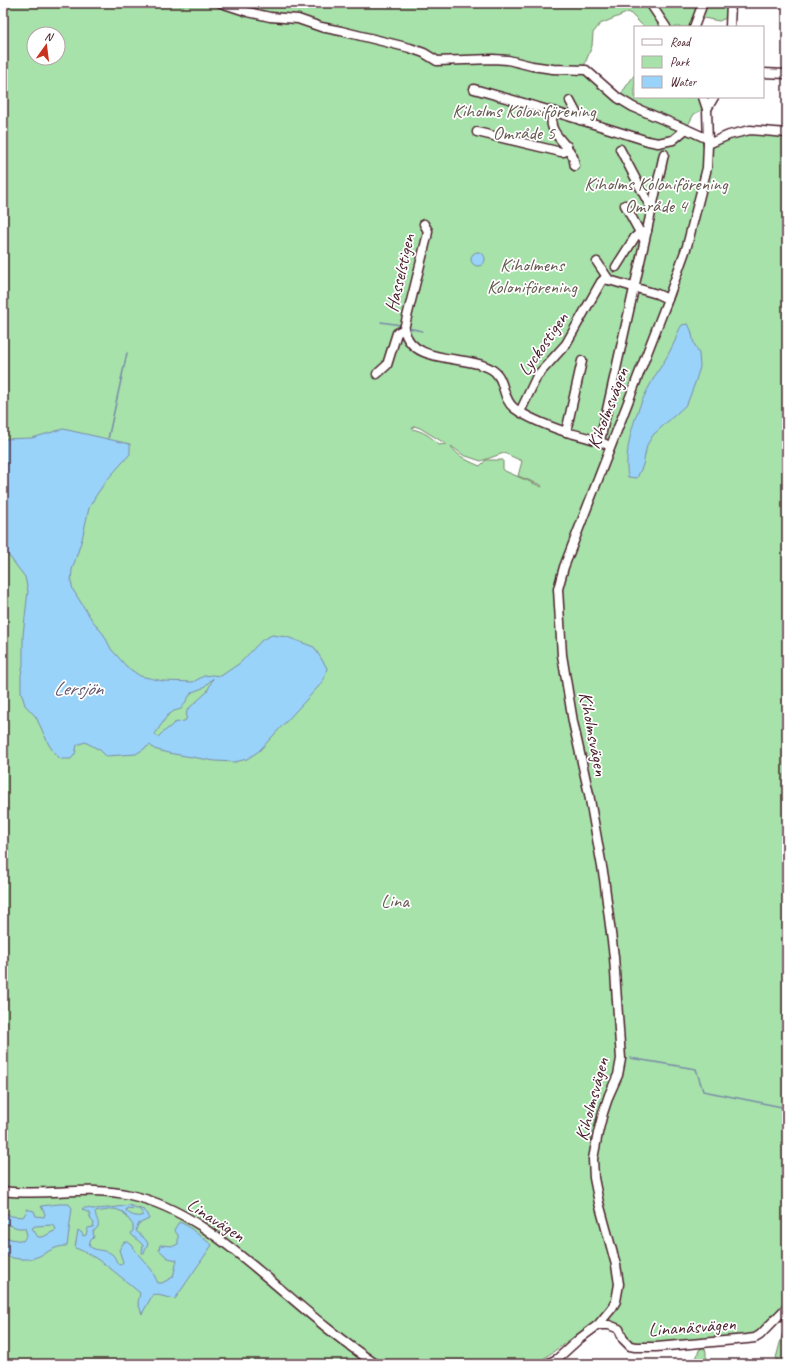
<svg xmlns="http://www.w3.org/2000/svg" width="790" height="1367" font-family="Caveat,sans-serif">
<rect width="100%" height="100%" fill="#fff"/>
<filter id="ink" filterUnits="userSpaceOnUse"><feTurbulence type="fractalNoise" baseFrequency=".025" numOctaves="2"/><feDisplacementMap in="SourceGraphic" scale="8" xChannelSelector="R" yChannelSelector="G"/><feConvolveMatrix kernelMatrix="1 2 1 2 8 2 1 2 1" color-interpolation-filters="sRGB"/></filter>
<g filter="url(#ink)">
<!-- green -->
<g fill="#a6e2a9" stroke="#78806a" fill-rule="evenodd">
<path d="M3,3H731V16L719,21L698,17L694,27H644L629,12L600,24L593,33L592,46L584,66L618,98L635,74V97H703L704,109L694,114L686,129L705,141L706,156L684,246L662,310L668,312L675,295L712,162L708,144L742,131L787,133V1302C776,1315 765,1330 749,1336L657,1345L631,1343L624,1336L599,1322H595L536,1364H3ZM34,34H58V58H34ZM414,426L420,428L446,444L439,445C432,437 423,431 412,429ZM451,446L463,455L481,461L504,453L522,461L518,476L541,485L542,487L505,471L503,469V460H486L480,466C470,462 457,456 451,446Z"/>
<polygon points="787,1317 787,1364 776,1364 776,1358"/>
<polygon points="704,1347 706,1352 706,1357 714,1364 688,1364 696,1359 699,1350"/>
</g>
<!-- water -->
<g fill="#9ad3fa" stroke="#7a8ba7" fill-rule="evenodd">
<circle cx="478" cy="259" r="7"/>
<path d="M688,324L691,330L694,343L699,354L700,367L695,383L687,404L653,435L647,445L643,465L637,478L628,477C623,448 636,410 650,385C657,371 667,359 673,345C677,338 677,332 682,325Z"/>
<path d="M63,429L130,444V454L106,481L95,497L89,508L82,539L72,570L71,581L73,590L92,620L104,635L111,649L127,667L140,676L163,681L193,682L204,676L212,675L221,676L240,663L262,640L272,635L287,637L314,647L327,668L324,679L319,686L259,751L247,759L235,762L215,761L168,753L154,749L150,745L136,754L106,756L100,750L85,742L77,745L75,754L71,759H61L55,754L49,745L36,717L25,705L21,692V675L23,665V635L28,591L25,577L3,548V439L32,438ZM213,678L207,692L187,710L186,720L184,721L174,723C169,729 163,731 158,737L156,736L155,734L167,716L174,711L181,709L192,692L203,688Z"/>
<path d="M59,1204H69L72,1208L67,1246C54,1246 49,1252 37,1257C26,1261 14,1259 3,1255V1236L11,1239L23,1241L27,1235L25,1228H18L3,1223V1213L8,1214L11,1216L23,1217L27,1211L26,1209L34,1211L36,1216L44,1217L45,1214L41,1206ZM52,1225L55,1227L56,1230L43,1237H38L32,1228L35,1226Z"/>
<path d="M128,1205L144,1210L148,1214L149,1219L138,1224L136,1231L146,1240L148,1244L144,1253H142L143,1245L131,1234L133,1230V1225L123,1212L115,1209L95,1212C96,1220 103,1226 93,1231L94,1237L90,1241L89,1246C96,1252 107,1249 113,1255C115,1257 116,1261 118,1264L121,1265L123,1262L119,1250L124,1242H128L132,1245L137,1253L151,1269L158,1283H162L173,1277L177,1260L168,1258L159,1250L160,1245L174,1246L178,1244V1235L174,1230L179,1222L186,1225L212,1245L175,1299L153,1294L142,1314L138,1303L140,1293C122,1278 97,1255 75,1248L78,1230L82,1233L83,1236L86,1235L88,1228L93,1227L94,1223L91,1220L89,1213L82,1209L83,1208C87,1207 89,1209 93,1209C99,1209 123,1207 128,1205ZM127,1208L139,1209L143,1214L142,1216C135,1217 131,1215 126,1211Z"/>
</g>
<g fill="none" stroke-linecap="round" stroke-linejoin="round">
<!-- stream -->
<g stroke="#7a8ba7" stroke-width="1.5">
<polyline points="381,322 401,325"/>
<polyline points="408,328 422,331"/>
<polyline points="108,439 127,353"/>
<polyline points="630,1058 696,1069 703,1091 787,1108"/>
</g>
<defs>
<g id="minor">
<polyline points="221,3 248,12 270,17 298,19 321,27 341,31 410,48 424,53 437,61 493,59 508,60 532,66 553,69 586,70 618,98 633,107 686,129"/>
<polyline points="650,3 666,27"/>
<polyline points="694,27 703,3"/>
<polyline points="730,27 731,3"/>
<polyline points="763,73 787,74"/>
<polyline points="474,89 555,112"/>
<polyline points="703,97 707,109"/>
<polyline points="570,101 580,120"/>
<polyline points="477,132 561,152 564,152 567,150 567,146"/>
<polyline points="708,144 729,135 750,130 787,133"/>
<polyline points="620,149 652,210"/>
<path d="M575,166C574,163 574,159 573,157C566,141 543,130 555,112L648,141L658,143L673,140L686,129L708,139"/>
<polyline points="625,205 643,238"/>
<path d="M424,224L428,231L427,237L404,329C412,366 466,354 491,369C506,377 501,398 514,408C529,419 548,426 566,432C581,436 596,439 610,446"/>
<polyline points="597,262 609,280 657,294 668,299"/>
<polyline points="616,267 635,237 640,233 647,231"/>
<polyline points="377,374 387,365 397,333 404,329"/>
<polyline points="520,412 537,376 566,344 601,282 604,279 609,280"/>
<polyline points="566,432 582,361"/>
<polyline points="600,441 664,154"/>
<path d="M3,1191C45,1197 88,1185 130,1195C185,1207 227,1244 269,1279C304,1309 338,1339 376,1364"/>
<polyline points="598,1325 609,1325 619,1329 623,1339 630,1346 635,1347 656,1347 747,1339 755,1338 760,1335 787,1307"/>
<polyline points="547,1364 557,1359 579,1339 598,1325 612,1308 616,1301 619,1284 616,1265 599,1203 594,1178 593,1159 598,1133 603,1113 609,1095 618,1075 621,1059 614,957 604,878 589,794 573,722 562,655 558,589 564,567 668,299 687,246 707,168 708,144 707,109 714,97"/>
</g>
</defs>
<!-- minor casing -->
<use href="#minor" stroke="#4a1f2b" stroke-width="11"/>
<!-- minor -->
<use href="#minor" stroke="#fff" stroke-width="8"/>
</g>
</g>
<g text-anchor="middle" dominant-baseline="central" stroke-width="3.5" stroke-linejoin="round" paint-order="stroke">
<!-- park labels -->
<g font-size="19" fill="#665a51" stroke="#fff">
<text x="524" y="111">Kiholms Koloniförening<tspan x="524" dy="22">Område 5</tspan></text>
<text x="656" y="184">Kiholms Koloniförening<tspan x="656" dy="22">Område 4</tspan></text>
<text x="532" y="265">Kiholmens<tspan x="532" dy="22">Koloniförening</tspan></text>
<text x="395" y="901">Lina</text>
</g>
<!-- street labels -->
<g font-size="19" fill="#4a1f2b" stroke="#fff">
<text transform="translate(400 273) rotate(-77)">Hasselstigen</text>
<text transform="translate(543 344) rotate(-55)">Lyckostigen</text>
<text transform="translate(608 408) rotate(-69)">Kiholmsvägen</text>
<text transform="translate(593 734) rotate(79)">Kiholmsvägen</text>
<text transform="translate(592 1099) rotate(-75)">Kiholmsvägen</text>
<text transform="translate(216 1220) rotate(33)">Linavägen</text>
<text transform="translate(692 1327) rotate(-4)">Linanäsvägen</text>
</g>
<!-- water labels -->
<g font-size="20" font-style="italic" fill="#625569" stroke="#fff">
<text x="78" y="688">Lersjön</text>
</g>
</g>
<!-- margin -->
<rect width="790" height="1367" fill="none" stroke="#fff" stroke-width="16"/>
<rect x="8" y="8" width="774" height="1351" fill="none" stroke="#4a1f2b" stroke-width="1.5" filter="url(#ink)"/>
<!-- legend -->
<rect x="634" y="26" width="130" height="72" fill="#ffffff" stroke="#b7a5aa"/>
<rect x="642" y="39" width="20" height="6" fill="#ffffff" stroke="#b7a5aa"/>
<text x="670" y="46" font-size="12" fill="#4a1f2b">Road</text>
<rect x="642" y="56" width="20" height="12" fill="#a6e2a9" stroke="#b7a5aa"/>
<text x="670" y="66" font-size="12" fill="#4a1f2b">Park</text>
<rect x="642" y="76" width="20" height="12" fill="#9ad3fa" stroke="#b7a5aa"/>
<text x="670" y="86" font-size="12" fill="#4a1f2b">Water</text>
<!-- north arrow -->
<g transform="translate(46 46) rotate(14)"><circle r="19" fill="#ffffff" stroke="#b7a5aa"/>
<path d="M0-3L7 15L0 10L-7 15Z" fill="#c8321e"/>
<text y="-6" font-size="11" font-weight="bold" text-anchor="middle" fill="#4a1f2b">N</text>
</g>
</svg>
